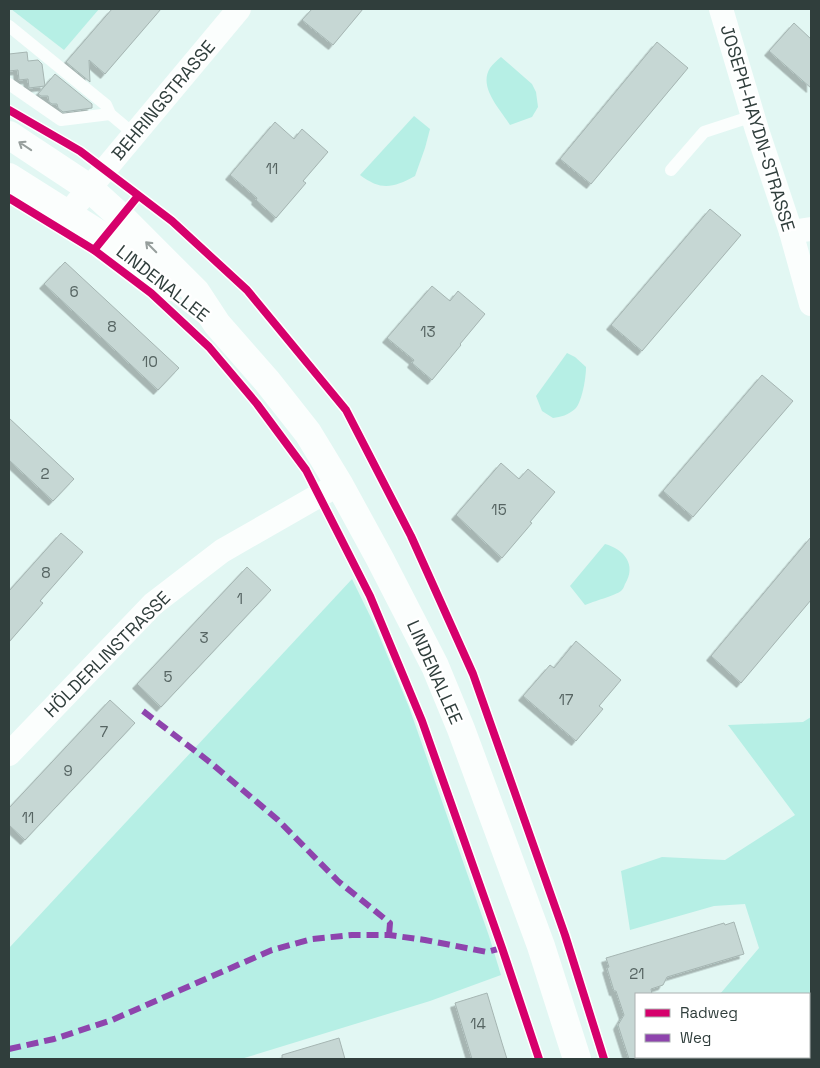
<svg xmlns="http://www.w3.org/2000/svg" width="820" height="1068" font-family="'Space Grotesk',sans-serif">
<defs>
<filter id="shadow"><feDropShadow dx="-4.5" dy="4.5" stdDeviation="0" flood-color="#0004"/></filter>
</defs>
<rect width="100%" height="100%" fill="#e2f7f3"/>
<!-- green -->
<g fill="#b6efe5">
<polygon points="11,9 99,9 64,50"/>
<path d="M501,57L532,84L536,92L538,107L532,117L510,125C500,109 478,87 490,68C493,64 497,60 501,57Z"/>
<path d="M414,116L430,129L425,148L415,176C393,188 381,191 360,175Z"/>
<path d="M567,353L575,357L586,367C586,378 582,402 575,409C568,415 561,417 553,418L542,411L536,396Z"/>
<path d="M605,544C624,549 637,565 625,584C624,587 623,589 621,591C616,595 592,602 585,605L570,586Z"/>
<polygon points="352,579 375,626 409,707 489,936 501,975 430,1001 241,1059 9,1059 9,948"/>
<polygon points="811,717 811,1059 731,1059 731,1057 809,1057 809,994 720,994 759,948 745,904 714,906 630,930 621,871 662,857 725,860 795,815 728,725 803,722"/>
</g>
<!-- building -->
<g fill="#c6d7d4" stroke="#a5b5b2" filter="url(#shadow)">
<polygon points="112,9 161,9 105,74 89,60 90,82 66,62"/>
<polygon points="312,9 363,9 333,45 302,20"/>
<polygon points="794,23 811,39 811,88 769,51"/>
<polygon points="657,42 688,68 591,184 560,159"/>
<polygon points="27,52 28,61 38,60 42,64 45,86 29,88 28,79 19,80 18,70 9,71 9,54"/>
<polygon points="55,74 92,104 92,108 63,112 58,108 57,104 52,104 49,102 48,96 41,96 38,94"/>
<polygon points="275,122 294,139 302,129 328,152 303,181 306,183 276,218 256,200 257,198 230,175"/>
<polygon points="710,209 741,235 642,351 611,325"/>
<polygon points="65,262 179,368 158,390 44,284"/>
<polygon points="432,286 450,301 458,291 485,314 460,344 461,345 432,380 412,363 414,360 387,338"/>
<polygon points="762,375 793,401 693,517 663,491"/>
<polygon points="9,418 74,479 53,501 9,460"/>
<polygon points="501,463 519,479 528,469 555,492 530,522 532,523 502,558 456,515"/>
<polygon points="61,533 83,552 40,601 43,603 9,642 9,591"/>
<polygon points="811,537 811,600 741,683 711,656"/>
<polygon points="247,567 271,590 161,707 137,684"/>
<polygon points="576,641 621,680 599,706 603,709 576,741 523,696 550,665 554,668"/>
<polygon points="110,700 135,723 25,840 9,825 9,808"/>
<polygon points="734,922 744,954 667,977 663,985 651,989 652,994 636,994 636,1059 629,1059 618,1025 624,1015 616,991 614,991 607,968 609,967 606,958 724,923 725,925"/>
<polygon points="487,993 502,1043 507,1059 472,1059 455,1003"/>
<polygon points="339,1038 345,1059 282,1059 282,1055"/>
</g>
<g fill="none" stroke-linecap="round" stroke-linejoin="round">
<!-- lane -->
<g stroke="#fbfefd" stroke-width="12">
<polyline points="9,26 106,105 110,114 134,134"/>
<polyline points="9,84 61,120 110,114"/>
<polyline points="671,170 704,132 753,116"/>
</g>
<!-- street -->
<g stroke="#fbfefd" stroke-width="24">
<polyline points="721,9 757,130 791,232 811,304"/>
<polyline points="67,215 239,9"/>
<polyline points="791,232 811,229"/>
<polyline points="9,754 153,604 222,551 339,484"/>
</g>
<!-- secondary -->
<g stroke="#fbfefd" stroke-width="28">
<polyline points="9,135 89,188 121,217 196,292 217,324 267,381 308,433 339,484 380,559 435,666 461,729 541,946 577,1059"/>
<polyline points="9,177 104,237 170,287"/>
</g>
<!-- quiet -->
<g stroke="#8e44ad" stroke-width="6" stroke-dasharray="12 6" stroke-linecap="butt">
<polyline points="143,711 211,763 278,820 338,881 390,923 389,935"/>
<polyline points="9,1049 54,1039 112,1020 272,950 312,939 352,935 389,935 425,940 487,952 502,948"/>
</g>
<defs>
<g id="cycleway">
<polyline points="9,110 80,151 172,221 247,290 346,410 411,536 473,674 565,935 604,1059"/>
<polyline points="9,198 94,250 151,293 209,347 257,404 306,470 370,596 422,721 502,948 539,1059"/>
<polyline points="94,250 138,196"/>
</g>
</defs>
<!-- cycleway casing -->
<use href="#cycleway" stroke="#fff" stroke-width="11"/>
<!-- cycleway -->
<use href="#cycleway" stroke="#d6006c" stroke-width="8"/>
</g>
<!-- one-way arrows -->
<defs><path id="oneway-shaft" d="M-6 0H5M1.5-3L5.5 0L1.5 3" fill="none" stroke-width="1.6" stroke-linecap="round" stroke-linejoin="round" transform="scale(1.25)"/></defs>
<g stroke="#969e9c">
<use href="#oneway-shaft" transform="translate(25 146) rotate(-146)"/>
<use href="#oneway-shaft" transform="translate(151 247) rotate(-135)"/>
</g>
<g text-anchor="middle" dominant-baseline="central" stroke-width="5" stroke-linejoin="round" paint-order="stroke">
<!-- number labels -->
<g font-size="15" fill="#566462">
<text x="272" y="168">11</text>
<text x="74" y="291">6</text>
<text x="112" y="326">8</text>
<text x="428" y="331">13</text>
<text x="150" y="361">10</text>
<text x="45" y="473">2</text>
<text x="499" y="509">15</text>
<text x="46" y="572">8</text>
<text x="240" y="598">1</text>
<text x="204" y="637">3</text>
<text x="168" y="676">5</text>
<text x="566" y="699">17</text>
<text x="104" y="731">7</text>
<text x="68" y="770">9</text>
<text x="28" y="817">11</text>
<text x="637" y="973">21</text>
<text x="478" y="1023">14</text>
</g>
<!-- street labels -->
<g font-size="18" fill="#303e3c" stroke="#fff">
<text transform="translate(163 100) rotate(-50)">BEHRINGSTRASSE</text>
<text transform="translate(758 128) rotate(73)">JOSEPH-HAYDN-STRASSE</text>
<text transform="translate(163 283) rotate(38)">LINDENALLEE</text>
<text transform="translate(107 654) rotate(-45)">HÖLDERLINSTRASSE</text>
<text transform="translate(435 672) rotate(66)">LINDENALLEE</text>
</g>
</g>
<!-- border -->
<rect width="820" height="1068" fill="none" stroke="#303e3c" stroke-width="20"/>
<!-- legend -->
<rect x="635" y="993" width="175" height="65" fill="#ffffff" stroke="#acb2b1"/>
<rect x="645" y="1009" width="25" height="8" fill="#d6006c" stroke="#acb2b1"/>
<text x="680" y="1018" font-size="15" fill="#303e3c">Radweg</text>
<rect x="645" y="1034" width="25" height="8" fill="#8e44ad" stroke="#acb2b1"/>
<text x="680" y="1043" font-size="15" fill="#303e3c">Weg</text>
</svg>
